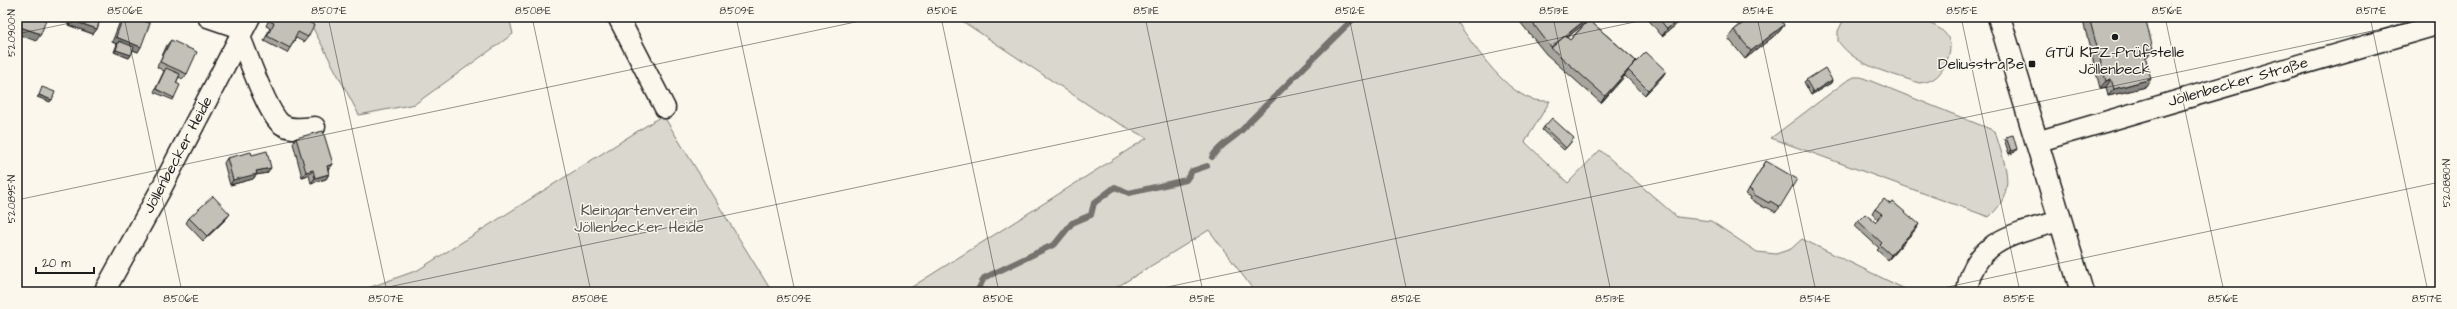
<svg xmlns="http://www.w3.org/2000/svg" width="2457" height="309" font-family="'Architects Daughter',sans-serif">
<rect width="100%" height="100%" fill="#fbf7ec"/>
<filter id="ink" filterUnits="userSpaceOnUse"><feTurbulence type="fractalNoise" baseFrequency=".025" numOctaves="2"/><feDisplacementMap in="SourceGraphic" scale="8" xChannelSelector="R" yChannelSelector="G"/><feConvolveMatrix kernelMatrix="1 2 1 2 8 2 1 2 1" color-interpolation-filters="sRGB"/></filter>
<g filter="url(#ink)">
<!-- green -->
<g fill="#dad7ce" stroke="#7b7a75">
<polygon points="307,17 509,17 513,34 415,104 359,115"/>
<path d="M956,17H1454C1472,43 1501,88 1531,99C1536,101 1544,101 1550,101L1525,142L1568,183L1600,150L1677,217L1711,221L1757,252L1776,254L1791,249L1802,239L1911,292H1255L1209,230L1109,292H904L1147,138L1105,116Z"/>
<path d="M1845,17C1875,17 1973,9 1945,65C1939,77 1932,82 1919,83C1891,73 1856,67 1838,41V31Z"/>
<path d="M1854,77H1861L1995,131C2004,164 2019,190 1989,217L1771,138L1845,82Z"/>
<polygon points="663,115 772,292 357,292 418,270"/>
</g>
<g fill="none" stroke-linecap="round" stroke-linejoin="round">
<!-- stream -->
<g stroke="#74726e" stroke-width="6">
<path d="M1212,157C1222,141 1238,138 1249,122L1355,17"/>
<polyline points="977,292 984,278 1055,244 1072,223 1091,215 1094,203 1115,187 1129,193 1186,180 1192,171 1207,166"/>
</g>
<defs>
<g id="minor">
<polyline points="208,17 243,29"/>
<polyline points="618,17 665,108"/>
<path d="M240,37C248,56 266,110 280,123C289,131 304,128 315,127"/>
<polyline points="2036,142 2440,24"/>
<polyline points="104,292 160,191 250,17"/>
<path d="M1967,292C1973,239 2018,233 2060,221"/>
</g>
<polyline id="major" points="1999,17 2082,292"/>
</defs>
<!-- minor casing -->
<use href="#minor" stroke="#1c1c1c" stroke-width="23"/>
<!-- major casing -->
<use href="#major" stroke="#1c1c1c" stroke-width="25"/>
<!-- minor -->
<use href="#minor" stroke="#fbf7ec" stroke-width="20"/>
<!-- major -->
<use href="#major" stroke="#fbf7ec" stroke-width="22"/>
</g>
<!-- wall -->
<g fill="#a8a59e" stroke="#1c1c1c" fill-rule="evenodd">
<polygon points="71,17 101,17 97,29 93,34 68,25"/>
<polygon points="122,17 132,17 138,52 133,50 131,55 129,58 114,52 117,44 112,42 121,19"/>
<polygon points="270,17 299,17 308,37 304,42 296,38 287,53 264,41 270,28 266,26"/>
<path d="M1516,17H1593L1589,20L1636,61L1663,76L1645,95L1625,76L1601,103L1546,54ZM1586,22L1570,40L1567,38Z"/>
<polygon points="1646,17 1686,17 1662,36"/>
<polygon points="1731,17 1778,17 1784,25 1779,32 1745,59 1728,38 1734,30 1739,26"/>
<polygon points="2082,17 2145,17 2148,57 2146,57 2146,87 2108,96 2106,87 2100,88"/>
<polygon points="171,40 187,74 183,79 179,77 176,83 174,98 173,100 154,92 164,71 157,67 167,45"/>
<polygon points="1806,80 1832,80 1831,83 1811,95 1804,82"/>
<polygon points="1544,127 1572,141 1564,150 1542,130"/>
<polygon points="2006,137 2015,152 2009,154 2004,139"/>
<polygon points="296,138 333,164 329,169 328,170 329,174 326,179 311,183 309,175 302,177 293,143"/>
<polygon points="252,155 267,173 256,175 253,179 230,185 224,163 227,158"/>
<polygon points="1766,161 1780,207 1776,212 1766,207 1765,208 1750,199 1751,197 1746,194"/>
<polygon points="1875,209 1915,230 1888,260 1877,250 1879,248 1855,226 1858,221 1875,222 1878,219 1872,214"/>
<polygon points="189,218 226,219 203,241 186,223"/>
</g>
<!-- shaded-wall -->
<g fill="#888681" stroke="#1c1c1c">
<polygon points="1589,17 1593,17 1552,49 1551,48"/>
<polygon points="1682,17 1686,17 1662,36 1667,29"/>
<polygon points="71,20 97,29 93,34 68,25"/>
<polygon points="1784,25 1779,32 1745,59 1751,51"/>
<polygon points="17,26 41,34 36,41 17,34"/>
<polygon points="116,37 141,47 138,52 118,44 119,41 117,44 112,42"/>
<polygon points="2153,49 2148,57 2139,59 2144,51"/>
<polygon points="116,50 131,55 129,58 114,52"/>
<polygon points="1636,61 1631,68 1601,103 1605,96"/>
<polygon points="1666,71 1663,76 1645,95 1648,90"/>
<polygon points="2111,79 2106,87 2100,88 2106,81"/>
<polygon points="2151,79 2146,87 2108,96 2114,89"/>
<polygon points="1832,80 1831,83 1811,95 1813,92"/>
<polygon points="39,95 52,100 50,102 37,97"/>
<polygon points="2017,149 2015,152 2009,154 2011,151"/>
<polygon points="333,164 329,169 323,171 327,166"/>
<polygon points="271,168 267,173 256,175 253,179 230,185 233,180 256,171"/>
<polygon points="313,170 309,175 302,177 306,172"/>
<polygon points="329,174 326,179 311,183 315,178"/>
<polygon points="230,214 226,219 203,241 207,236"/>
<polygon points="1919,224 1915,230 1888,260 1891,255"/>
</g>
<!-- building -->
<g fill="#c3c0b8" stroke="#1c1c1c">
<polygon points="17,17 47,17 41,34 17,26"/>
<polygon points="72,17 101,17 97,29 71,20"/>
<polygon points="123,17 132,17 150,23 141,47 116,37"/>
<polygon points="271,17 299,17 314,25 308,37 298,32 290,48 267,36 274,23 269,21"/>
<polygon points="1528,17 1589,17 1551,47"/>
<polygon points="1658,17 1682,17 1667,29"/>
<polygon points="1743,17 1778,17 1784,25 1751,51 1734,30 1746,21"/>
<polygon points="2089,17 2145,17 2153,49 2144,51 2151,79 2114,89 2111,79 2106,81"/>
<polygon points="1589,20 1636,61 1605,96 1551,48 1565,36 1570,40"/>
<polygon points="171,40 197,52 187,74 160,62"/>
<polygon points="119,41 134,47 131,55 116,50"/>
<polygon points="1646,52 1666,71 1648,90 1628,70"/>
<polygon points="166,68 180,74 176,83 180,85 174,98 156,89"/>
<polygon points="1825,68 1832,80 1813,92 1806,80"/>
<polygon points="42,87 55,92 52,100 39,95"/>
<polygon points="1552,118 1574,138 1566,148 1544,127"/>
<polygon points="323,131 333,164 327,166 329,174 315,178 313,170 306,172 296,138"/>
<polygon points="2013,135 2017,149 2011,151 2006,137"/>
<polygon points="267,151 271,168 256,171 257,174 233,180 227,158 251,152 252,155"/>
<polygon points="1766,161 1797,179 1780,207 1770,201 1769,203 1753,194 1754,192 1749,189"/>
<polygon points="213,196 230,214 207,236 189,218"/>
<polygon points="1884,199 1890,204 1893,202 1919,224 1891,255 1880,245 1882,243 1858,221 1865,214 1875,222 1882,214 1875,209"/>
</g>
</g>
<!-- ticks -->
<path fill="none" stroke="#1c1c1c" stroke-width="1" stroke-opacity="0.45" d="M124,17L182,292M328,17L387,292M532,17L591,292M736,17L795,292M941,17L999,292M1145,17L1203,292M1349,17L1407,292M1553,17L1611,292M1757,17L1816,292M1961,17L2020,292M2165,17L2224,292M2370,17L2428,292M17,34L99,17M17,200L879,17M365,292L1658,17M1144,292L2438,17M1924,292L2440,182"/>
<!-- markers -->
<g fill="#1c1c1c" stroke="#fbf7ec" stroke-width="1.5">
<circle cx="2115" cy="37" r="4"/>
<rect x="2028" y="60" width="8" height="8" rx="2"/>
</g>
<g text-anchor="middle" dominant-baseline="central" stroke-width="3" stroke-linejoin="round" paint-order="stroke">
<!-- poi labels -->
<g font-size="15" fill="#1c1c1c" stroke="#fbf7ec">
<text x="2115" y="52">GTÜ KFZ-Prüfstelle<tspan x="2115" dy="17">Jöllenbeck</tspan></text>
<text x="2024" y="64" text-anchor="end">Deliusstraße</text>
</g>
<!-- street labels -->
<g font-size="15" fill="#1c1c1c" stroke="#fbf7ec">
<text transform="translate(2238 82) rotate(-16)">Jöllenbecker Straße</text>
<text transform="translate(178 155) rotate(-62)">Jöllenbecker Heide</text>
</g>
<!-- park labels -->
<g font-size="15" fill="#555451" stroke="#fbf7ec">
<text x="639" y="210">Kleingartenverein<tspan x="639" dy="17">Jöllenbecker Heide</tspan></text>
</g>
</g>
<!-- margin -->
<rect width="2457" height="309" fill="none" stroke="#fbf7ec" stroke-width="44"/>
<!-- scale -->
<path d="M36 267v6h58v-6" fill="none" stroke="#1c1c1c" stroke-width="2"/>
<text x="42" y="267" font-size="12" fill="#1c1c1c" stroke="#fbf7ec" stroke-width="3" paint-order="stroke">20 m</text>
<rect x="22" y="22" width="2413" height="265" fill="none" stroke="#1c1c1c" stroke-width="1.5"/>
<g font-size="10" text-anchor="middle" fill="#1c1c1c">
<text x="125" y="14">8.506°E</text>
<text x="329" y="14">8.507°E</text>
<text x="533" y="14">8.508°E</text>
<text x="737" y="14">8.509°E</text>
<text x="942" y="14">8.510°E</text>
<text x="1146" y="14">8.511°E</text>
<text x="1350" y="14">8.512°E</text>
<text x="1554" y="14">8.513°E</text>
<text x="1758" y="14">8.514°E</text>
<text x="1962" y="14">8.515°E</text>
<text x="2167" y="14">8.516°E</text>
<text x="2371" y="14">8.517°E</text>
<text transform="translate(11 33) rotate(-90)" y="4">52.0900°N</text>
<text transform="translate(2446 183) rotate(-90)" y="4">52.0880°N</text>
<text transform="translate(11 199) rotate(-90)" y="4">52.0895°N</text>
<text x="181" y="302">8.506°E</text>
<text x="386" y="302">8.507°E</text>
<text x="590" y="302">8.508°E</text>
<text x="794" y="302">8.509°E</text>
<text x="998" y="302">8.510°E</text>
<text x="1202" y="302">8.511°E</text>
<text x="1406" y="302">8.512°E</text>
<text x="1610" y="302">8.513°E</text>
<text x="1815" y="302">8.514°E</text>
<text x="2019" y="302">8.515°E</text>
<text x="2223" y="302">8.516°E</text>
<text x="2427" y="302">8.517°E</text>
</g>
</svg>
